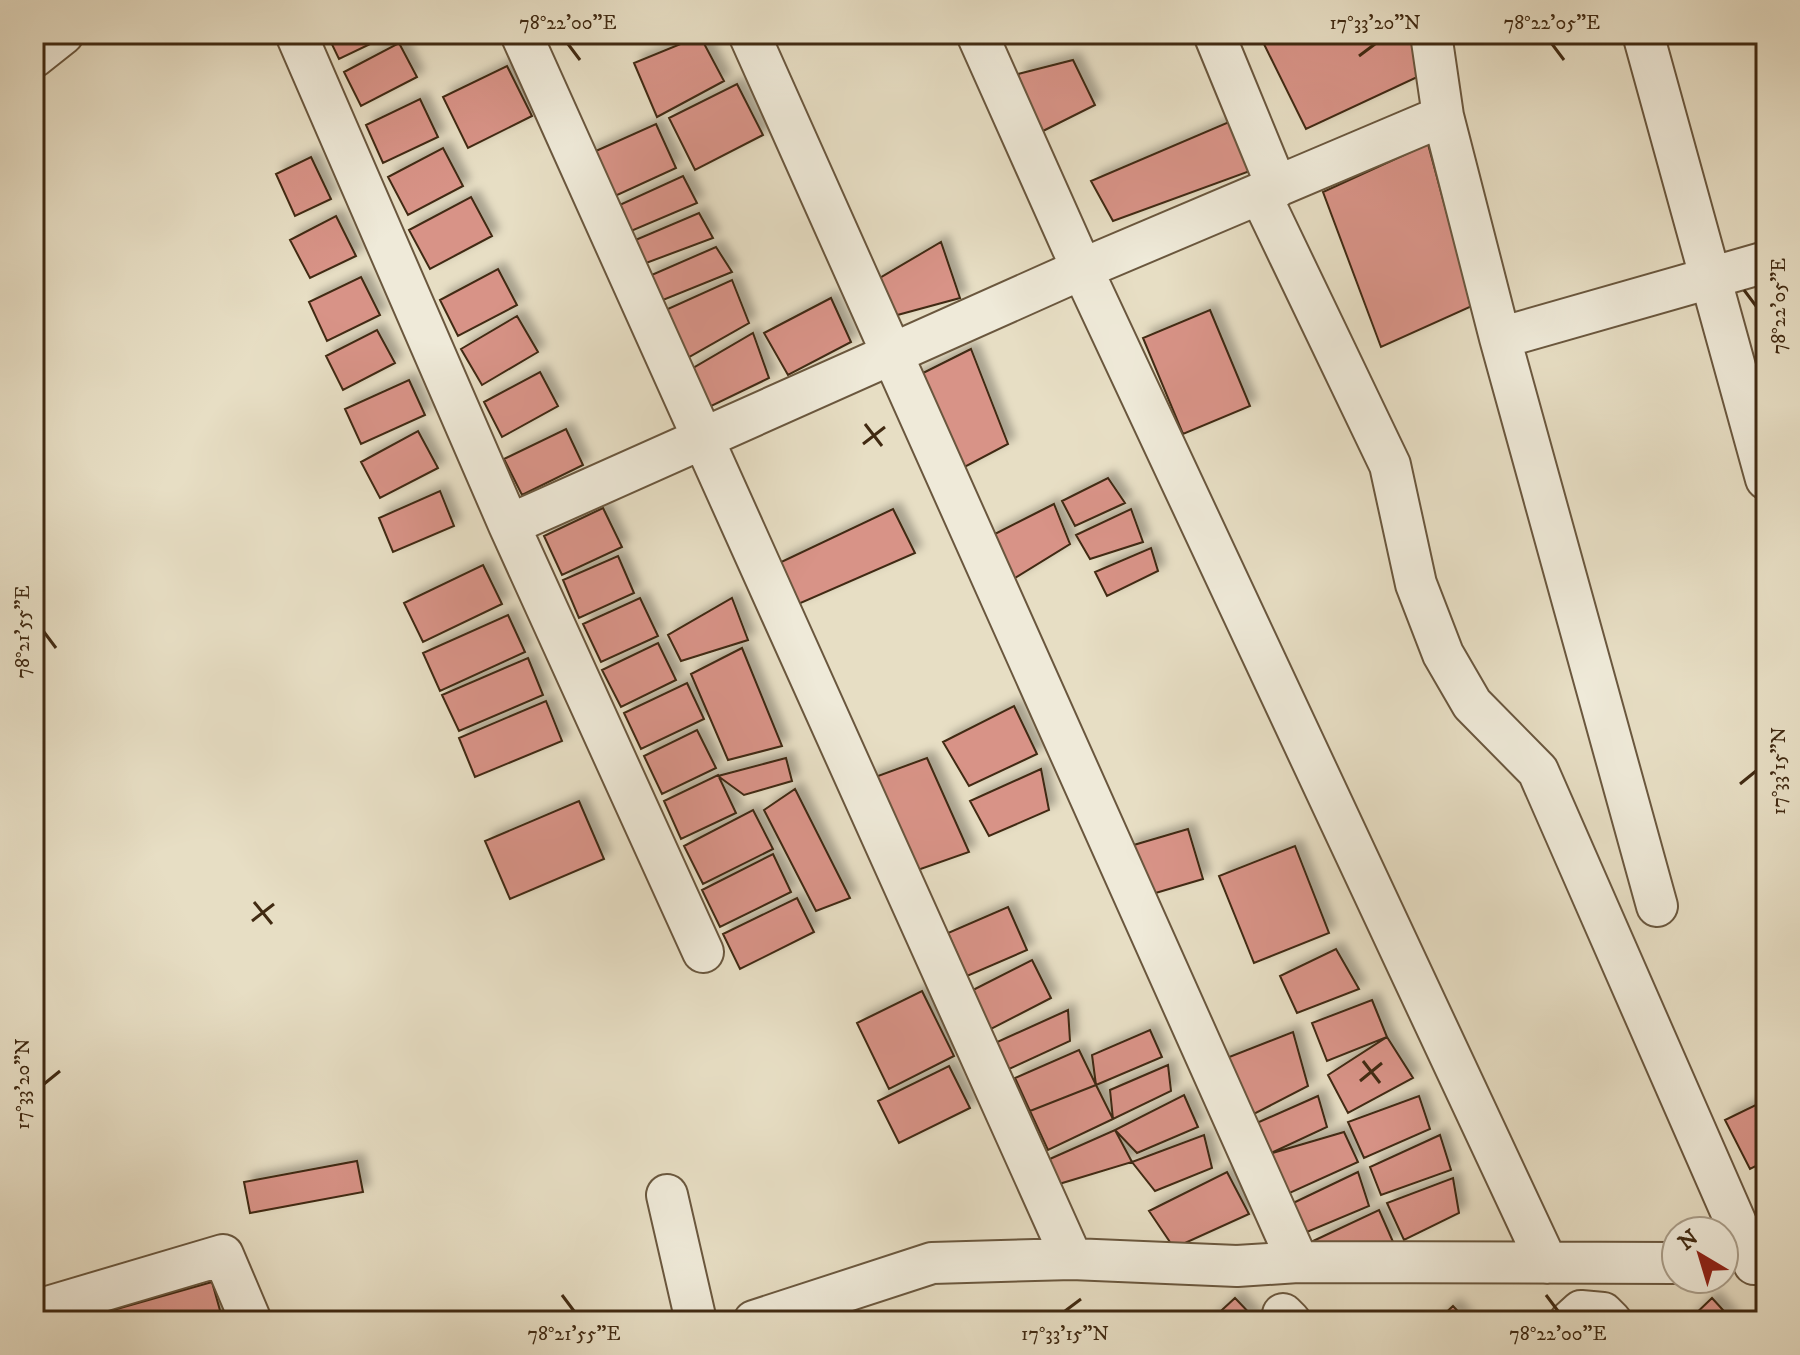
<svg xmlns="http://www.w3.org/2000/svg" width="1800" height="1355" viewBox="0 0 1800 1355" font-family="'IM FELL DW Pica',serif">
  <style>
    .building { fill: #d89387; stroke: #412a12; stroke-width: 2; filter: url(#shadow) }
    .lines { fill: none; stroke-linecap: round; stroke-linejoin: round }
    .street-casing { stroke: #6a573e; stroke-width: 44 }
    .street { stroke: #efead9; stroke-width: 40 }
    .ticks { fill: none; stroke: #412a12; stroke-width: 3 }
    .neatline { fill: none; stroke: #412a12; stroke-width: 3 }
    .ticks-label { font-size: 20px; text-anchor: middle; fill: #412a12 }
  </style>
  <defs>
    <filter id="shadow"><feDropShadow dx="7" dy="-7" stdDeviation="4" flood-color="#0004"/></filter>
  </defs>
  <rect width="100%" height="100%" fill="#e7dec4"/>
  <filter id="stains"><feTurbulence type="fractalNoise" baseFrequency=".0025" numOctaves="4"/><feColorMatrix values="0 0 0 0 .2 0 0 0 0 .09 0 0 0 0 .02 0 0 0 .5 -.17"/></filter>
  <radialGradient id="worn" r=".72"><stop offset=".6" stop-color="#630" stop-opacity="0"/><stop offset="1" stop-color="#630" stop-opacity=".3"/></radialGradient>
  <!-- building -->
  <path class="building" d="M327 34H391L339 59Z
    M1259 34H1410L1428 72 1306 129Z
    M700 36 724 81 657 117 634 63Z
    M399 43 417 77 361 106 344 72Z
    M1073 60 1095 105 1037 134 1018 74Z
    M507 66 532 116 468 148 443 97Z
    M737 84 763 135 695 170 669 118Z
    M420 99 438 137 383 163 366 125Z
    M1229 122 1250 171 1113 221 1091 181Z
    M656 124 676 168 615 196 587 155Z
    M1428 144 1472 306 1381 347 1323 192Z
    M443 148 463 186 408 215 388 177Z
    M311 157 331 199 295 216 276 174Z
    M683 176 697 203 624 234 613 208Z
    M471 197 492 236 430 269 409 230Z
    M699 213 713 238 638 266 626 244Z
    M336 216 356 256 310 278 290 240Z
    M941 242 960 298 890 317 873 282Z
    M716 247 732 272 658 302 647 277Z
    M498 269 517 305 458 336 440 300Z
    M361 277 380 315 327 341 309 302Z
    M732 280 749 323 682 361 659 313Z
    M831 298 851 342 788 375 764 333Z
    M1210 310 1250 406 1183 434 1143 338Z
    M517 316 538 352 482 385 461 349Z
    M377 330 395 363 343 390 326 356Z
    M753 333 769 378 703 410 688 371Z
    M971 349 1008 444 957 471 913 378Z
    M540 372 558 406 502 437 484 402Z
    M409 380 425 415 361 444 345 409Z
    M566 429 583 465 522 495 504 459Z
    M418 431 438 468 380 498 361 462Z
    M1108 478 1125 503 1075 526 1062 501Z
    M440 491 454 526 393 552 379 518Z
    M1054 504 1070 544 1010 581 989 537Z
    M603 508 622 547 562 575 544 536Z
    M893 509 915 553 796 605 777 564Z
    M1131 509 1143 542 1090 559 1076 535Z
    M1151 548 1158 571 1107 596 1095 572Z
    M618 556 634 593 579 618 563 580Z
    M483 565 502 604 423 642 404 603Z
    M640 598 658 636 601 662 583 624Z
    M732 598 748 640 681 661 668 635Z
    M508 615 525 652 440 691 423 653Z
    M658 643 676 680 621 707 602 670Z
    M742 648 782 746 728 760 691 674Z
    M528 658 543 695 459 731 442 695Z
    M687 683 704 719 641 749 624 713Z
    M546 701 562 741 475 777 459 738Z
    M1014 706 1037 754 969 786 943 742Z
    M697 730 716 768 662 794 644 756Z
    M786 758 792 781 744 795 718 776Z
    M927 758 969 852 912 872 867 780Z
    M1041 769 1049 810 989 836 970 801Z
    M718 775 736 813 681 839 664 801Z
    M795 789 850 898 816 911 764 810Z
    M579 801 604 859 510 899 485 841Z
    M753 810 773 849 703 884 684 846Z
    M1188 829 1203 879 1142 897 1127 847Z
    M1295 846 1329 933 1254 963 1219 876Z
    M773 854 791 892 720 927 702 890Z
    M797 898 814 932 740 969 723 934Z
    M1008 907 1027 950 967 976 948 933Z
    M1336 949 1359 989 1297 1013 1280 976Z
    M1032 960 1051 998 991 1029 971 991Z
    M922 991 954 1056 889 1089 857 1023Z
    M1372 1000 1387 1037 1327 1061 1312 1023Z
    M1068 1010 1070 1041 1007 1070 995 1043Z
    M1150 1030 1162 1057 1096 1085 1092 1055Z
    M1293 1032 1308 1086 1248 1117 1219 1061Z
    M1387 1037 1413 1078 1348 1113 1328 1075Z
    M1079 1050 1096 1085 1030 1111 1015 1078Z
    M1168 1065 1171 1091 1113 1119 1110 1090Z
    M949 1066 970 1108 899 1143 878 1101Z
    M1096 1085 1113 1119 1048 1150 1030 1111Z
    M1184 1095 1198 1127 1137 1153 1115 1130Z
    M1318 1096 1327 1127 1269 1154 1250 1126Z
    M1419 1096 1430 1129 1364 1158 1348 1122Z
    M1766 1100V1161L1750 1169 1725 1120Z
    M1115 1130 1132 1162 1059 1184 1043 1162Z
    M1344 1132 1358 1162 1283 1196 1269 1154Z
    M1204 1135 1212 1168 1155 1191 1132 1162Z
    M1440 1135 1451 1170 1381 1195 1370 1167Z
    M357 1161 363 1192 250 1213 244 1182Z
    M1227 1172 1249 1214 1174 1248 1149 1211Z
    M1358 1172 1369 1206 1307 1232 1291 1204Z
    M1453 1178 1459 1213 1404 1240 1387 1203Z
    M1379 1210 1394 1244 1311 1242Z
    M212 1282 223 1321H78V1320Z
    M1235 1298 1257 1321H1210Z
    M1712 1298 1733 1321H1688Z
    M1453 1306 1467 1321H1437Z"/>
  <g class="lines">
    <!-- street casing -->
    <g class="street-casing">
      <path id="street" d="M296 34 509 525 703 952
        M521 34 1072 1259
        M749 34 1298 1262
        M977 34 1082 269 1547 1263
        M1214 34 1277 187
        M1431 34 1443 116 1500 338 1657 906
        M1643 34 1766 479
        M34 57 63 34
        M1260 194 1390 465 1416 584 1443 654 1472 704 1538 771 1754 1264
        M1500 338 1766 262
        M509 525 1082 269 1443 116
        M667 1195 696 1321
        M34 1311 223 1255 251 1321
        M1283 1314 1290 1321
        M754 1321 932 1263 1072 1259 1237 1266 1298 1262 1676 1263
        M1570 1321 1581 1311 1603 1313 1611 1321"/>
    </g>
    <!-- street -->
    <use href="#street" class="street"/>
  </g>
  <!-- ticks -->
  <path class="ticks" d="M568 44 580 60M1552 44 1564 60M1359 56 1375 44M1744 290 1756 306M865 424 882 446M863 444 885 427M44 632 56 648M1740 784 1756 771M254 902 272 924M252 921 274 904M1363 1061 1380 1083M1360 1081 1382 1063M44 1084 60 1071M562 1295 574 1311M1546 1295 1558 1311M1065 1311 1081 1299"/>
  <!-- margin -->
  <rect width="1800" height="1355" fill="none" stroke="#e7dec4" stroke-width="88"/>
  <!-- north arrow -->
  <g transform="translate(1700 1255) rotate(322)"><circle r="38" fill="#efead9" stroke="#a99d89" stroke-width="2"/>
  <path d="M0-6L14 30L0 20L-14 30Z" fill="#8f2418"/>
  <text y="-12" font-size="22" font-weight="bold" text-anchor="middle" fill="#412a12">N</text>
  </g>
  <rect x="44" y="44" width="1712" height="1267" class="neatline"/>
  <g class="ticks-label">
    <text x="568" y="29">78°22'00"E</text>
    <text x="1375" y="29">17°33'20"N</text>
    <text x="1552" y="29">78°22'05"E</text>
    <text transform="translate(1778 306) rotate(-90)" y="7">78°22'05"E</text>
    <text transform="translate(22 632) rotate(-90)" y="7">78°21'55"E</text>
    <text transform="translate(1778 771) rotate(-90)" y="7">17°33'15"N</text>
    <text transform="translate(22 1084) rotate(-90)" y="7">17°33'20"N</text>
    <text x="574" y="1340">78°21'55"E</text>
    <text x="1065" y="1340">17°33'15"N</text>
    <text x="1558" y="1340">78°22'00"E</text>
  </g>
  <rect width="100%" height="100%" filter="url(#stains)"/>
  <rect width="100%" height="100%" fill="url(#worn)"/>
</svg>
